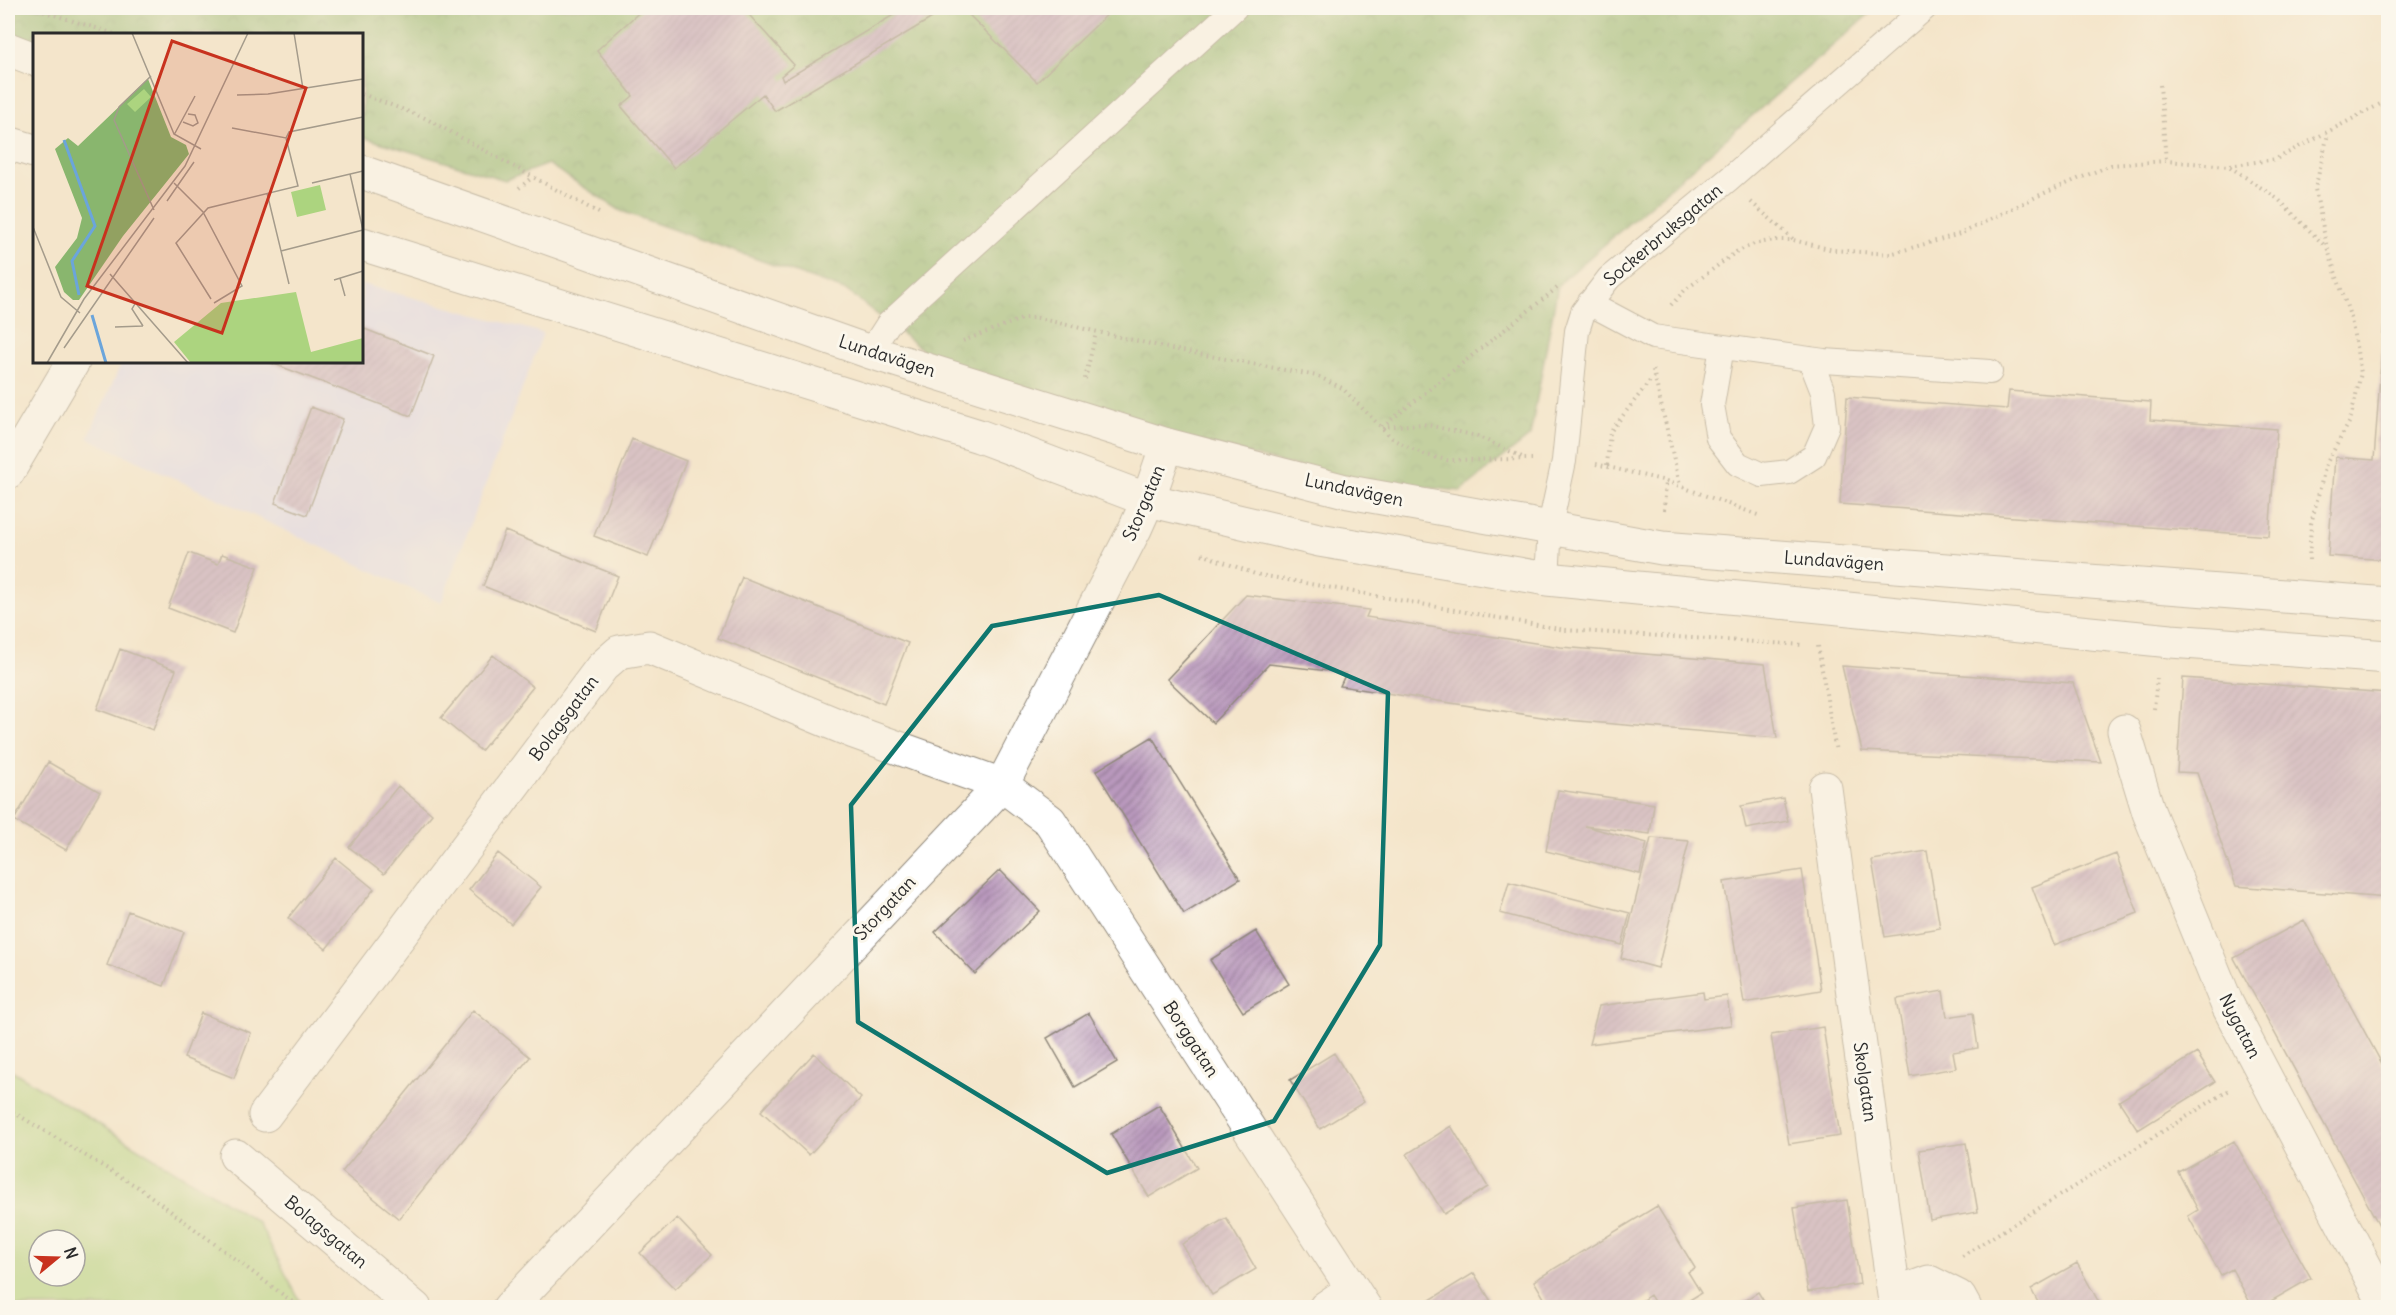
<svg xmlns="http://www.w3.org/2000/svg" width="2396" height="1315" viewBox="0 0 2396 1315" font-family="Delius,sans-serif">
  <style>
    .built { fill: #d9d7f8 }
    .forest { fill: url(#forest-crowns); stroke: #5a704c; stroke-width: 1.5 }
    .green { fill: #acd47f; stroke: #6c8055; stroke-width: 1.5; fill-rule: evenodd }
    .building { fill: url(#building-hatch) }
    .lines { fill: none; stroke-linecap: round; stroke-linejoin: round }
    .service-casing { stroke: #90887b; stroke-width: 26 }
    .minor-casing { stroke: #90887b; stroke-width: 35 }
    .secondary-casing { stroke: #90887b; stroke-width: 35 }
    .path { stroke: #90887b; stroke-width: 4; stroke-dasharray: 1.5 4.5; stroke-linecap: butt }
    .service { stroke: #fff; stroke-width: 24 }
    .minor { stroke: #fff; stroke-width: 33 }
    .secondary { stroke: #fff; stroke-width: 33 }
    .marked { fill: none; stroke: #0f766e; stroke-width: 4.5; stroke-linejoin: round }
    .labels { text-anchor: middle; stroke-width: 6; stroke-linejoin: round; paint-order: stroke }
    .street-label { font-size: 18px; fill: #2b2b2b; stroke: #fbf7ec }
    .inset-river { fill: none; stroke: #6ba5db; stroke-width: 3 }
    .inset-road { fill: none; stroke: #a49b8b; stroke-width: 1.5 }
    .view { fill: #c8321e; fill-opacity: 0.15; stroke: #c8321e; stroke-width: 3 }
    .inset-edge { fill: none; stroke: #2b2b2b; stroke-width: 3 }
  </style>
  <defs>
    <pattern id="forest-crowns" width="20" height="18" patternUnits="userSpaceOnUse" patternTransform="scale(1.5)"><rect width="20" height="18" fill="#89b66e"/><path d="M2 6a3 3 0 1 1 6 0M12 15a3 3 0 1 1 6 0" fill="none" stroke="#70945b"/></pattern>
    <pattern id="building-hatch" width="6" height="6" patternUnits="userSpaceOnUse" patternTransform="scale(1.5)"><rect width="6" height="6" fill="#b999bd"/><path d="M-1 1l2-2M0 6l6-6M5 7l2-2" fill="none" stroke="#977d9a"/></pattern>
  </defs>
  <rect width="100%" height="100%" fill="#fbf7ec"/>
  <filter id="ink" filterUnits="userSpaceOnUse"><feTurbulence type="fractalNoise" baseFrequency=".0167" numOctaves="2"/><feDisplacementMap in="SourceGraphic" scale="12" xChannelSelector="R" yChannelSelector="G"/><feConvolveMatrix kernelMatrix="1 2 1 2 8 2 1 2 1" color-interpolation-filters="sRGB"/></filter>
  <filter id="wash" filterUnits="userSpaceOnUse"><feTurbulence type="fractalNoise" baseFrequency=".008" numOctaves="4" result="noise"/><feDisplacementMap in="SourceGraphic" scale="24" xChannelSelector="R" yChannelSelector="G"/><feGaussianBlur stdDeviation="1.35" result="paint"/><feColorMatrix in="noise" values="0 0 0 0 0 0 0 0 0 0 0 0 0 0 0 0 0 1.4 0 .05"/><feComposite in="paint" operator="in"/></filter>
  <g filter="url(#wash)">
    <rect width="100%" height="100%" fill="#f4e5cb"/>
    <!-- built -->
    <path class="built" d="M362 284 543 333 441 603 88 438 122 362H362Z"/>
    <!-- forest -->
    <path class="forest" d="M8 8H1876L1558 285 1530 436 1461 491 1345 479 1176 436 932 357 847 291 621 211 548 164 505 180 362 137V34H34V42L8 33Z"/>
    <!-- green -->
    <path class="green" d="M8 1068 258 1222 303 1307H8ZM39 1240H75V1276H39Z"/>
    <g id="blocks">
      <!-- building -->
      <path class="building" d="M644 8H743L794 65 781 76 783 81 905 8H949L775 111 763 94 674 168 621 106 633 96 597 50Z
        M962 8H1114L1037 82Z
        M2385 307 2388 308V560L2328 556 2335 457 2374 460Z
        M362 328 434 356 411 416 269 362H362Z
        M2009 391 2151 402 2150 420 2277 429 2269 536 1840 504 1847 397 2007 409Z
        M311 407 343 419 307 515 275 503Z
        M632 439 686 461 648 557 594 536Z
        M505 531 618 576 596 631 483 586Z
        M189 553 218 564 222 554 258 567 233 633 168 608Z
        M742 577 908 643 884 704 718 638Z
        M1246 595 1369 610 1366 617 1561 647 1765 664 1777 738 1555 719 1340 686 1346 673 1269 664 1213 723 1167 679Z
        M120 649 176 670 153 730 97 709Z
        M493 655 533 687 481 751 441 718Z
        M1842 666 2073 683 2101 762 1862 751Z
        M2183 678 2388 693V898L2236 886 2197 773 2177 772Z
        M1152 737 1240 879 1184 914 1096 771Z
        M48 762 100 792 66 850 14 820Z
        M398 786 432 814 384 874 349 847Z
        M1558 790 1654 804 1650 834 1585 826 1647 843 1640 874 1546 851Z
        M1783 798 1788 821 1746 829 1741 806Z
        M1651 838 1689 841 1658 968 1621 958Z
        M1927 851 1940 928 1885 937 1872 860Z
        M498 853 541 887 511 924 469 890Z
        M2116 854 2138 913 2054 945 2032 887Z
        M336 858 374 889 326 949 288 918Z
        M1000 870 1040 911 975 974 935 932Z
        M1802 870 1821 990 1744 1003 1724 882Z
        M1509 882 1630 913 1622 945 1500 913Z
        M128 911 184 932 164 986 107 965Z
        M2304 920 2388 1075V1220L2379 1225 2234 958Z
        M1256 931 1289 984 1243 1012 1210 960Z
        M1943 991 1947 1017 1973 1013 1978 1048 1953 1052 1956 1068 1910 1076 1897 999Z
        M1703 992 1704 999 1727 996 1731 1025 1589 1044 1599 1006Z
        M473 1010 530 1057 399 1219 342 1172Z
        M201 1013 251 1033 234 1078 184 1058Z
        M1089 1013 1117 1062 1075 1087 1047 1038Z
        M1823 1027 1840 1136 1789 1144 1771 1035Z
        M814 1053 861 1098 809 1155 761 1111Z
        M1334 1053 1364 1102 1320 1129 1290 1080Z
        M2197 1053 2215 1082 2138 1130 2119 1101Z
        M1159 1105 1197 1168 1149 1197 1111 1134Z
        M1451 1126 1488 1187 1444 1214 1407 1154Z
        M2234 1141 2311 1278 2259 1308H2253L2232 1269 2221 1275 2188 1216 2198 1210 2178 1172Z
        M1966 1143 1978 1212 1930 1220 1919 1150Z
        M1847 1200 1860 1284 1808 1292 1794 1208Z
        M1657 1206 1695 1268 1688 1272 1701 1293 1677 1308H1658L1650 1295 1631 1308H1540L1547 1303 1534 1281Z
        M677 1218 712 1255 675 1289 640 1253Z
        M1226 1218 1256 1269 1212 1295 1182 1244Z
        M2077 1263 2102 1308H2041L2031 1289Z
        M1474 1273 1495 1308H1427L1425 1303Z
        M1758 1292 1768 1308H1733Z"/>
    </g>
  </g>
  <g filter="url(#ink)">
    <use href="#blocks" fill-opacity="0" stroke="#90887b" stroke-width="1.5"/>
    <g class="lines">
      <!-- service casing -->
      <g class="service-casing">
        <path id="service" d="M1589 303 1653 337 1824 361 1990 372
          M1722 347 1712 405 1718 438 1738 464 1762 475 1789 472 1814 456 1827 426 1823 392 1810 359
          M870 352 888 324 1235 8
          M1547 579 1550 526 1564 461 1577 331 1583 312 1609 278 1729 179 1925 8"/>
      </g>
      <!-- minor casing -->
      <g class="minor-casing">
        <path id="minor" d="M8 472 73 362
          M2124 731 2149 813 2227 1004 2387 1308
          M1825 788 1894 1295 1929 1282 1959 1297 1965 1308
          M265 1115 602 667 619 652 649 647 854 732 1002 785 1050 821 1365 1308
          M236 1156 415 1308
          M509 1308 1002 785 1135 529 1148 500 1167 445
          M1325 1308 1353 1289"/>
      </g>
      <!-- secondary casing -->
      <g class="secondary-casing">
        <path id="secondary" d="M8 49 34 59
          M8 143 34 151
          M362 172 870 352 1167 445 1349 492 1662 548 2388 604
          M362 244 979 436 1148 500 1319 540 1547 579 2171 641 2388 657"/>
      </g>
      <!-- path -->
      <path class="path" d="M32 8 115 34
        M2160 85 2166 161
        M362 94 425 118 599 213
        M2230 167 2278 199 2325 246
        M519 188 533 177
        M1751 202 1793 239
        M1671 305 1685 290 1736 252 1754 244 1774 240H1793L1833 250 1890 254 1960 234 2040 195 2111 165 2166 161 2229 166 2276 159 2388 100
        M963 341 1024 318H1037L1172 349 1317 376 1342 388 1394 440 1426 455 1447 460 1532 459
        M1653 370 1680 485
        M1085 379 1096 333
        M1382 427 1557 288
        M1382 427 1423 424 1477 436 1522 457
        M1596 464 1666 481 1758 515
        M1607 465 1610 432 1653 377
        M1664 510 1666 481
        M1202 554 1255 574 1565 630 1803 645
        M2309 560 2311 524 2326 464 2350 421 2361 373 2351 319 2327 247 2315 189 2328 134
        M1818 646 1836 752
        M2154 709 2157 678
        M8 1109 141 1189 294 1303
        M1962 1256 2231 1089
        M198 1308 294 1303 302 1308"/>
      <!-- service -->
      <use href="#service" class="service"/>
      <!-- minor -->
      <use href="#minor" class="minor"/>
      <!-- secondary -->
      <use href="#secondary" class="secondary"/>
    </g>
  </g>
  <!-- marked area -->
  <path d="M0 0H2396V1315H0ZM1159 595 1388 693 1380 945 1274 1121 1107 1173 858 1022 851 805 992 626Z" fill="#f4e5cb" fill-opacity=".55" fill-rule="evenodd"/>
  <path class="marked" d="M1159 595 1388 693 1380 945 1274 1121 1107 1173 858 1022 851 805 992 626Z"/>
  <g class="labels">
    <!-- street labels -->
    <g class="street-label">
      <text transform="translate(1663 235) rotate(-40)" y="6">Sockerbruksgatan</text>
      <text transform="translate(887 356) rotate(18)" y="6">Lundavägen</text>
      <text transform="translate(1354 490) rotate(12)" y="6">Lundavägen</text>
      <text transform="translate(1144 503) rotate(-67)" y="6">Storgatan</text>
      <text transform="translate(1834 561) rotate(4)" y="6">Lundavägen</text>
      <text transform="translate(564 718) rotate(-53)" y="6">Bolagsgatan</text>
      <text transform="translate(885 908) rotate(-47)" y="6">Storgatan</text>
      <text transform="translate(2240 1026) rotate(63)" y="6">Nygatan</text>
      <text transform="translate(1191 1039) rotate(57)" y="6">Borggatan</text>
      <text transform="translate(1865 1082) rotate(82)" y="6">Skolgatan</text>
      <text transform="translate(326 1232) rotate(40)" y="6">Bolagsgatan</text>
    </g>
  </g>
  <!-- overview -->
  <g transform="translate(33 33)">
    <rect width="330" height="330" fill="#f4e5cb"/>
    <path d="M115 46 138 104 153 112 156 121 90 203 46 267H40L31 259 22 234 44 205 49 185 22 116 35 105 45 113Z" fill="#89b66e"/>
    <path d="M111 56 118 64 102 79 94 71ZM287 152 293 177 264 184 258 159ZM263 259 278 319 330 305V330H158L141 309 188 270Z" fill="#acd47f"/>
    <path class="inset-river" d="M31 107 62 193 39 228 46 262M59 282 73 330"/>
    <path class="inset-road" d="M99 0 141 101 168 116M261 0 270 56M118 43 86 74 81 87 121 177M204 62 235 61 330 46M150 89 160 93 165 90 162 82 155 81M199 95 253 105 256 99 330 84M141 102 162 63M317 141 330 197M141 150 170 179 209 253 181 270M279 150 330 138M234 160 256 251M134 168 161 129M0 194 28 264 47 280M248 218 330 197M77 241 155 330M307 245 312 263M301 247 330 238M178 266 143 210 175 175 265 153 253 105M103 269 99 276 110 293M82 294 110 293M31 315 121 185M14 330 51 266 152 133 215 0"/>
    <path class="view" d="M139 8 273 55 189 300 54 253Z"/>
    <rect width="330" height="330" class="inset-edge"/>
  </g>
  <!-- margin -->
  <rect width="2396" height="1315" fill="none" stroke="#fbf7ec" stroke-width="30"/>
  <!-- north arrow -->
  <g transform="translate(57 1258) rotate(71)"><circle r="28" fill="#fbf7ec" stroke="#a8a59f" stroke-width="1.5"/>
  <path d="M0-4.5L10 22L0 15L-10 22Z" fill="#c8321e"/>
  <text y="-9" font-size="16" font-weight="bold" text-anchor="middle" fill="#2b2b2b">N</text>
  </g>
</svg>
